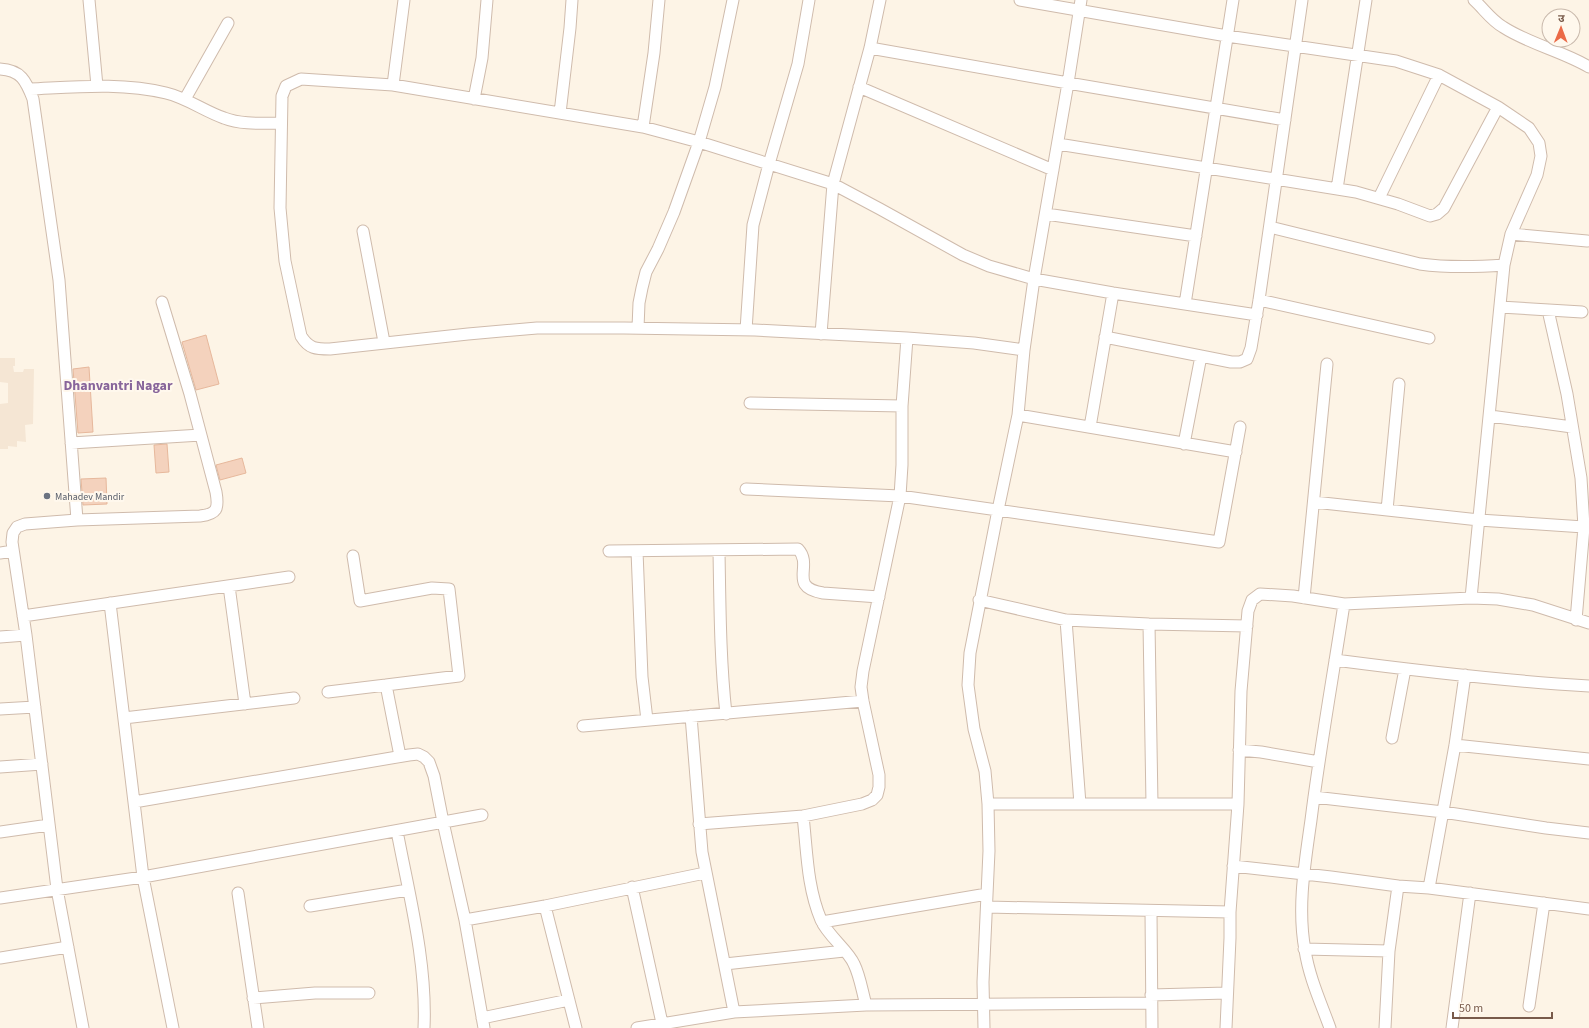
<svg xmlns="http://www.w3.org/2000/svg" width="1589" height="1028" viewBox="0 0 1589 1028" font-family="'Source Sans 3','Noto Sans Devanagari',sans-serif">
  <style>
    .residential { fill: #f5e6d4 }
    .building { fill: #f4d2bd; stroke: #e7b89c }
    .lines { fill: none; stroke-linecap: round; stroke-linejoin: round }
    .street-casing { stroke: #cfbbac; stroke-width: 13 }
    .street { stroke: #fff; stroke-width: 11 }
    .worship-dot { fill: #6b7280; stroke: #fff8ed; stroke-width: 1.5 }
    .labels { text-anchor: middle; stroke-width: 4; stroke-linejoin: round; paint-order: stroke }
    .worship-label { font-size: 10px; fill: #5b616d; stroke: #fff8ed; text-anchor: start }
    .district-label { font-size: 14px; font-weight: bold; fill: #88659b; stroke: #fff8ed }
  </style>
  <rect width="100%" height="100%" fill="#fdf4e6"/>
  <!-- residential -->
  <path class="residential" d="M0 358H15V366H13L14 372H23L24 369H34L33 424 25 425 26 442 17 441V447L8 446V449H0V404L8 403V383L0 382Z"/>
  <!-- building -->
  <path class="building" d="M206 335 219 384 196 390 182 342Z
    M89 367 93 432 78 433 73 369Z
    M167 444 169 472 156 473 154 445Z
    M242 458 246 473 220 480 216 465Z
    M106 478 107 504 83 505 81 479Z"/>
  <g class="lines">
    <!-- street casing -->
    <g class="street-casing">
      <path id="street" d="M89 0 97 86
        M1020 0 1227 36 1396 61 1439 75 1498 107 1529 128 1539 143 1541 156 1537 175 1511 234 1504 265 1471 598
        M1474 0C1484 9 1491 20 1503 27 1529 44 1562 51 1589 67
        M870 48 1068 83 1285 120
        M0 69C21 70 26 81 33 99L59 280 77 520
        M393 85 404 0
        M859 87 1053 170
        M30 89C74 87 122 82 166 93 187 98 204 111 224 118 242 125 263 123 281 123
        M185 99 228 23
        M474 99 482 58 487 0
        M560 113 570 28 572 0
        M643 127 654 53 659 0
        M1058 144 1356 192 1398 204 1430 216 1437 214 1444 208 1498 107
        M1337 189 1366 0
        M1379 198 1439 75
        M1046 214 1196 236
        M1270 227 1420 264C1449 268 1476 267 1504 265
        M363 231 384 342
        M1511 234 1587 241
        M1259 300 1429 338
        M1185 304 1233 0
        M1500 307 1582 312
        M1548 310 1567 394 1581 478 1584 527 1576 620
        M638 328 639 303 642 288 646 272 658 249 674 212 699 142 715 87 733 0
        M746 330 753 225 769 164 798 64 809 0
        M821 334 833 184 870 48 880 0
        M1105 337 1231 362H1240L1247 359 1251 348 1259 300 1302 0
        M1024 350 974 343 907 338 755 330 624 328H537L468 334 330 349C316 349 309 349 301 336L285 261 280 208 282 96 286 86 301 79 393 85 643 127 699 142 833 184 880 209 963 255 989 266 1034 279 1113 293 1257 315
        M750 403 902 406
        M1018 415 1236 452
        M1490 416 1572 427
        M1090 427 1113 293
        M71 443 201 435
        M1184 444 1201 356
        M746 489 900 496 1219 542 1240 427
        M1314 502 1479 520 1584 527
        M1387 510 1399 384
        M609 551 798 549C814 566 787 587 823 593L879 597
        M637 551 642 677 647 720
        M719 551C720 606 720 659 726 714
        M0 553 13 551
        M353 556 360 601 432 588 449 589 459 676 386 685 400 756
        M229 586 245 704
        M1304 598 1327 364
        M979 600 1066 620 1149 624 1247 626
        M110 603 143 877 173 1028
        M23 616 289 577
        M1066 620 1080 804
        M1149 624 1152 804
        M0 637 26 635
        M1335 660C1419 671 1504 681 1589 686
        M328 692 386 685
        M0 709 35 707
        M691 716 702 852 734 1012
        M124 718 294 698
        M583 726 863 701
        M1392 738 1405 669
        M1455 745 1589 759
        M1239 750 1261 752 1319 762
        M0 767 42 764
        M1314 797 1443 812 1546 828 1589 833
        M134 802 409 755 418 754 424 757 429 762 434 776 443 822 465 920 484 1028
        M988 804H1238
        M803 816C807 851 807 887 821 920 828 936 848 950 854 964 860 976 862 991 866 1005
        M699 824 803 816 862 804 872 800 877 795 879 787V775L863 701 861 687 863 671 900 496 902 465V406L907 338
        M397 831C409 895 427 962 424 1028
        M0 832 49 825
        M1233 866 1331 877 1398 886 1429 888 1589 909
        M632 887 662 1023
        M1429 888 1455 745 1465 675
        M238 893 258 1028
        M0 898 143 877 482 815
        M310 906 408 890
        M545 906 576 1028
        M987 907 1230 912
        M1151 911 1152 1028
        M465 920 545 906 705 873
        M822 922 987 894
        M1304 949 1389 951
        M0 958 68 947
        M725 964 844 951
        M1151 995 1227 993
        M253 998 315 993H369
        M1529 1006 1544 903
        M482 1018 569 1000
        M83 1028 57 889 26 635 12 542 13 533 17 527 25 524 77 520 200 516C217 514 219 509 216 492L190 394 162 302
        M637 1028 734 1012 866 1005 1151 1003
        M984 1028 983 982 989 851 988 804 985 771 974 729 968 685 970 653 998 510 1018 415 1024 350 1034 279 1068 83 1081 0
        M1226 1028 1230 938V912L1238 804 1241 691 1248 611 1252 600 1260 594 1293 596 1344 604 1471 598 1498 599 1533 605 1589 623
        M1330 1028C1321 1003 1309 977 1305 950 1297 907 1305 863 1311 820 1320 748 1333 676 1344 604
        M1385 1028 1389 951 1398 886
        M1452 1028 1470 893"/>
    </g>
    <!-- street -->
    <use href="#street" class="street"/>
  </g>
  <!-- markers -->
  <circle class="worship-dot" cx="47" cy="496" r="4"/>
  <g class="labels">
    <!-- worship labels -->
    <g class="worship-label">
      <text x="55" y="500">Mahadev Mandir</text>
    </g>
    <!-- district labels -->
    <g class="district-label">
      <text x="118" y="390">Dhanvantri Nagar</text>
    </g>
  </g>
  <!-- north arrow -->
  <g transform="translate(1561 28) rotate(1)"><circle r="19" fill="#fff8ed" stroke="#c9b9ac"/>
  <path d="M0-3L7 15L0 10L-7 15Z" fill="#eb6a47"/>
  <text y="-6" font-size="11" font-weight="bold" text-anchor="middle" fill="#785a4a">उ</text>
  </g>
  <!-- scale -->
  <path d="M1453 1012v6h99v-6" fill="none" stroke="#785a4a" stroke-width="2"/>
  <text x="1459" y="1012" font-size="12" fill="#785a4a" stroke="#fff8ed" stroke-width="3" paint-order="stroke">50 m</text>
</svg>
